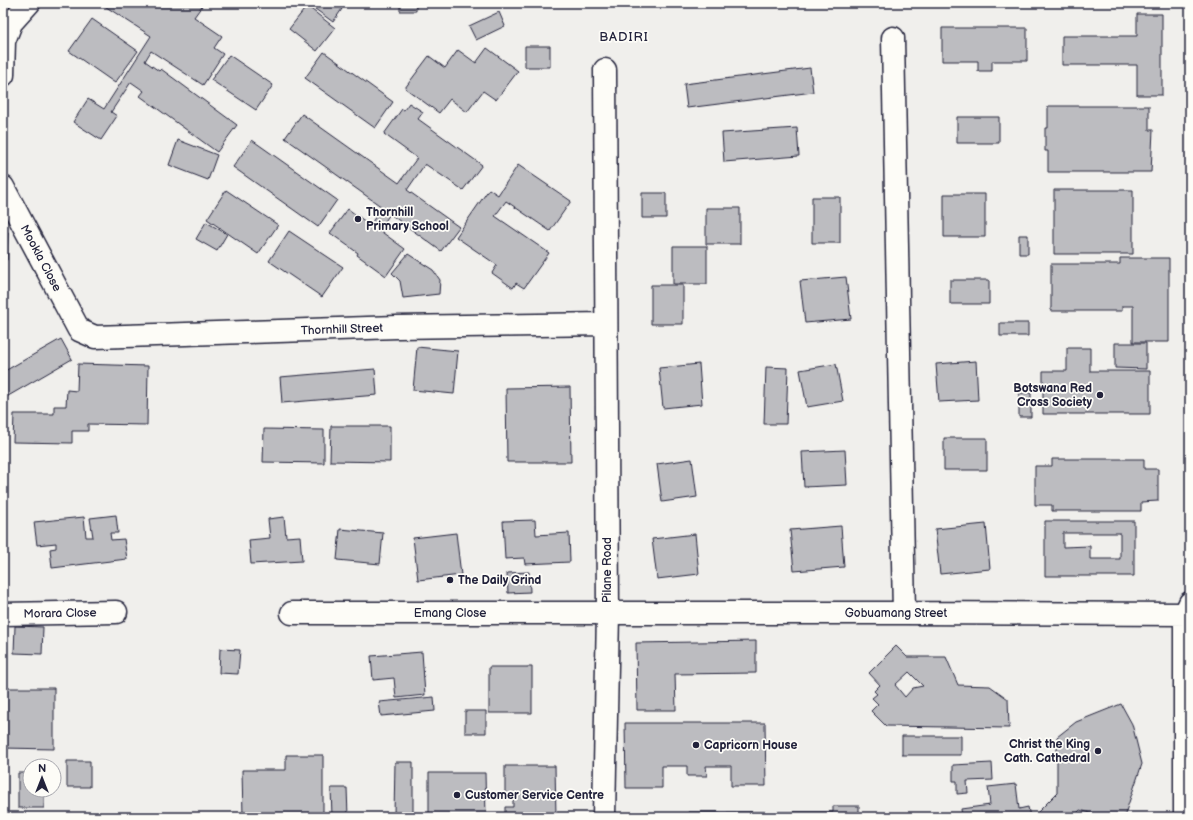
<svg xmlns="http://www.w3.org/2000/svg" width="1193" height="820" viewBox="0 0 1193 820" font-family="'Balsamiq Sans',sans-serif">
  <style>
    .building { fill: #bcbcc0; stroke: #22223b; fill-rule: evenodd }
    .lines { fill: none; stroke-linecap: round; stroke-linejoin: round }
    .minor-casing { stroke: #22223b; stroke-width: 25 }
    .minor { stroke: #fdfcf7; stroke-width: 22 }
    .poi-dot { fill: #22223b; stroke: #fdfcf7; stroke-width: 1.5 }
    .labels { text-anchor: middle; stroke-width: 3.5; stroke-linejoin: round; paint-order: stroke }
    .poi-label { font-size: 12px; font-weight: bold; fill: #22223b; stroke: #fdfcf7; text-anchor: start }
    .street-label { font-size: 12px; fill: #22223b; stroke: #fdfcf7 }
    .neighbourhood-label { font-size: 13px; letter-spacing: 1px; fill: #22223b; stroke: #fdfcf7 }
  </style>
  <rect width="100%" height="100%" fill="#f0efec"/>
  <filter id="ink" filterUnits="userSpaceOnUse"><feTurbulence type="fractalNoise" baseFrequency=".025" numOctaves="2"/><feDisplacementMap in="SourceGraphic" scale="8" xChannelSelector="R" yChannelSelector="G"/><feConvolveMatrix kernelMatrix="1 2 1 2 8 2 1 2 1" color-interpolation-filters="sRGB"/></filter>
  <g filter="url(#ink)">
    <!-- building -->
    <path class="building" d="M100 3H197L202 6 194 17 222 36 214 48 223 54 203 85 151 51 145 61 159 71 161 69 237 125 217 152 140 96 144 91 131 82 111 112 117 116 101 140 73 122 88 99 104 109 151 36Z
      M313 3H334L342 9 333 22 311 6Z
      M400 3H416V11H400Z
      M307 6 335 28 317 51 289 29Z
      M499 12 505 26 476 40 469 26Z
      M1137 14H1162V95H1137V65H1062V36H1137Z
      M92 19 138 51 115 83 69 51Z
      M942 28H1027V61H992V71H978V61H942Z
      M525 46H550V67H525Z
      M487 48 518 71 496 100 483 91 467 112 450 99 439 113 405 88 429 56 445 68 458 50 476 63Z
      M324 52 393 102 375 128 305 78Z
      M229 55 273 85 256 110 211 80Z
      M810 68 813 92 687 108 684 84Z
      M409 103 423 112 418 119 482 165 463 190 425 164 407 190 459 227 441 251 390 214 379 230 405 249 386 276 357 255 358 253 330 233 348 209 370 225 382 207 285 138 302 114 399 183 417 158 384 134 402 109 404 110Z
      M1048 106H1149V130H1153L1151 172H1048V151H1045V128H1048Z
      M957 117H999V143H957Z
      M797 128 799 156 724 162 722 133Z
      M178 140 217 155 208 180 169 165Z
      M252 140 337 200 318 227 233 167Z
      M518 165 571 201 550 231 506 201 495 216 549 253 524 288 516 283 513 288 492 273 497 265 456 237 489 189 498 195Z
      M226 190 278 225 258 254 207 219Z
      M1054 190H1133V254H1054Z
      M642 193H666V218H642Z
      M944 194H985V237H944Z
      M812 197H840V243H812Z
      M706 208H740V244H706Z
      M206 222 227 234 217 251 196 239Z
      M289 231 343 267 322 297 269 261Z
      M3 232H8L7 260H3Z
      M1019 235H1028V254H1019Z
      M673 246H707V284H673Z
      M408 254 433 270 440 280 439 294 403 298 400 281 392 273Z
      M1120 258H1169V342H1133V306H1122V311H1051V264H1120Z
      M846 277 851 319 805 323 800 281Z
      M950 280H989V304H950Z
      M651 285H683V324H651Z
      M1000 323H1028V336H1000Z
      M61 339 72 359 3 399V372Z
      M1115 343H1146V369L1115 368Z
      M417 347 458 351 454 394 413 390Z
      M1067 348H1090V371H1150V414H1043V371H1067Z
      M976 361 978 400 939 402 936 364Z
      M78 364 148 366 147 425 88 424V431H72V443L13 442 14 414H54V406H66L67 390 77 391Z
      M699 364 702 404 663 408 659 368Z
      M836 364 843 401 807 407 800 370Z
      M766 367 788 368 786 424H764Z
      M375 369 377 395 282 403 280 377Z
      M570 387 571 462H507L506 388Z
      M1019 393H1031V417H1019Z
      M331 426H390V462L330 461Z
      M264 429 324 430V463L263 462Z
      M944 438H987V470H944Z
      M845 450 847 485 804 487 802 452Z
      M692 459 697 497 662 502 657 464Z
      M1052 459H1144V469H1158V501L1141 502V511H1052V505H1035V466H1052Z
      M116 515 118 533H110L111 540 124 539 127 559 52 568 50 549 56 548V543L37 545 34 522 84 517 86 537H93L90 518Z
      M284 517 286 537 300 536 302 561 251 564 249 540 270 538 268 519Z
      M535 520 536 535 569 533 570 562 525 564 524 558 505 559 503 521Z
      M1045 521H1134V576H1045ZM1063 533H1120V559H1090V546L1063 547Z
      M986 524 990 569 940 574 935 529Z
      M841 526 844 567 794 571 790 530Z
      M340 529 383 533 380 564 337 560Z
      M456 533 461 575 418 580 413 538Z
      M695 534 699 574 657 579 652 539Z
      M529 572 530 592 508 593 507 573Z
      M15 626 43 627 42 654 14 653Z
      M756 641V673L675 674 676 710H637L636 643Z
      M896 646 907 657H946L958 685 990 686 1008 699 1009 728 886 726 871 711 878 704 872 698 877 694 874 691 880 685 869 673ZM909 672 923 686 913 688 905 697 895 685Z
      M220 649 240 650 238 674 219 673Z
      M422 652 425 695 396 698 394 678 373 680 371 656Z
      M489 667H532V713H489Z
      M3 688H54V749L3 748Z
      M434 697 435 711 381 716 379 702Z
      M1121 704 1132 724 1142 764 1124 817H1104L1080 810 1073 817H1037L1035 815 1057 793V737L1076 722Z
      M465 711H486V733H465Z
      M625 723H765L766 786H731V766H706L707 776H687V766H662V788H626Z
      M902 736H961V755H902Z
      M286 755H323V817H243L242 770H286Z
      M67 761H90V787H67Z
      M395 762H413V815H394Z
      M992 763 993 780 967 781 968 793 957 794V781H953V765Z
      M505 766H555L556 817H505V807H513V797H505Z
      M18 773H30V790H44V808H18Z
      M429 773H485L486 817H429Z
      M1016 784 1019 809 1028 807 1030 817H962L961 809 990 805 988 787Z
      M331 788H347L348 816H332Z
      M833 806H859V817H689V812H833Z"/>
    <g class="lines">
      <!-- minor casing -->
      <g class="minor-casing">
        <path id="minor" d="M893 38 904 613
          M3 75 4 41 11 23 29 3
          M3 187 79 330 95 337 397 327 606 324
          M292 613H904L1190 614
          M3 614 116 612
          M604 817 608 613 605 70
          M1185 817V614L1190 603"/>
      </g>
      <!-- minor -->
      <use href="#minor" class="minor"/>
    </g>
  </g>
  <!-- markers -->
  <g class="poi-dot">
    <circle cx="358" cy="219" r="4"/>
    <circle cx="1100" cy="395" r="4"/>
    <circle cx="450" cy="580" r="4"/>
    <circle cx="696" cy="745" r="4"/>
    <circle cx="1098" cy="751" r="4"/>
    <circle cx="457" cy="795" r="4"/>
  </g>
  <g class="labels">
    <!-- poi labels -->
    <g class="poi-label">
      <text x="366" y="216">Thornhill<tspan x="366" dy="14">Primary School</tspan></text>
      <text x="1092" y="392" text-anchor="end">Botswana Red<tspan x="1092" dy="14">Cross Society</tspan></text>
      <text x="458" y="584">The Daily Grind</text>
      <text x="1090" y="748" text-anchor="end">Christ the King<tspan x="1090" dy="14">Cath. Cathedral</tspan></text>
      <text x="704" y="749">Capricorn House</text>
      <text x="465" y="799">Customer Service Centre</text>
    </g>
    <!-- street labels -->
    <g class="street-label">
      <text transform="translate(41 258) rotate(62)" y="4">Mookla Close</text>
      <text transform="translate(342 329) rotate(-2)" y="4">Thornhill Street</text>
      <text transform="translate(607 570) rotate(-90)" y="4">Pilane Road</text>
      <text transform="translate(60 613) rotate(-1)" y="4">Morara Close</text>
      <text x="450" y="617">Emang Close</text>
      <text x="896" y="617">Gobuamang Street</text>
    </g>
    <!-- neighbourhood labels -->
    <g class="neighbourhood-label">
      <text x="624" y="41">BADIRI</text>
    </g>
  </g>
  <!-- margin -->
  <rect width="1193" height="820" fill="none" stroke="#fdfcf7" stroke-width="16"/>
  <rect x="8" y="8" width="1177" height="804" fill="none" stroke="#22223b" stroke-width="1.5" filter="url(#ink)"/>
  <!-- north arrow -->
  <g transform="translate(42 778)"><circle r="19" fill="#fdfcf7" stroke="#a5a5ac"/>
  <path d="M0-3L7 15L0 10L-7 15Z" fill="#22223b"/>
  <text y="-6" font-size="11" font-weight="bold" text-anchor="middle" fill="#22223b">N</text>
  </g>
</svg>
